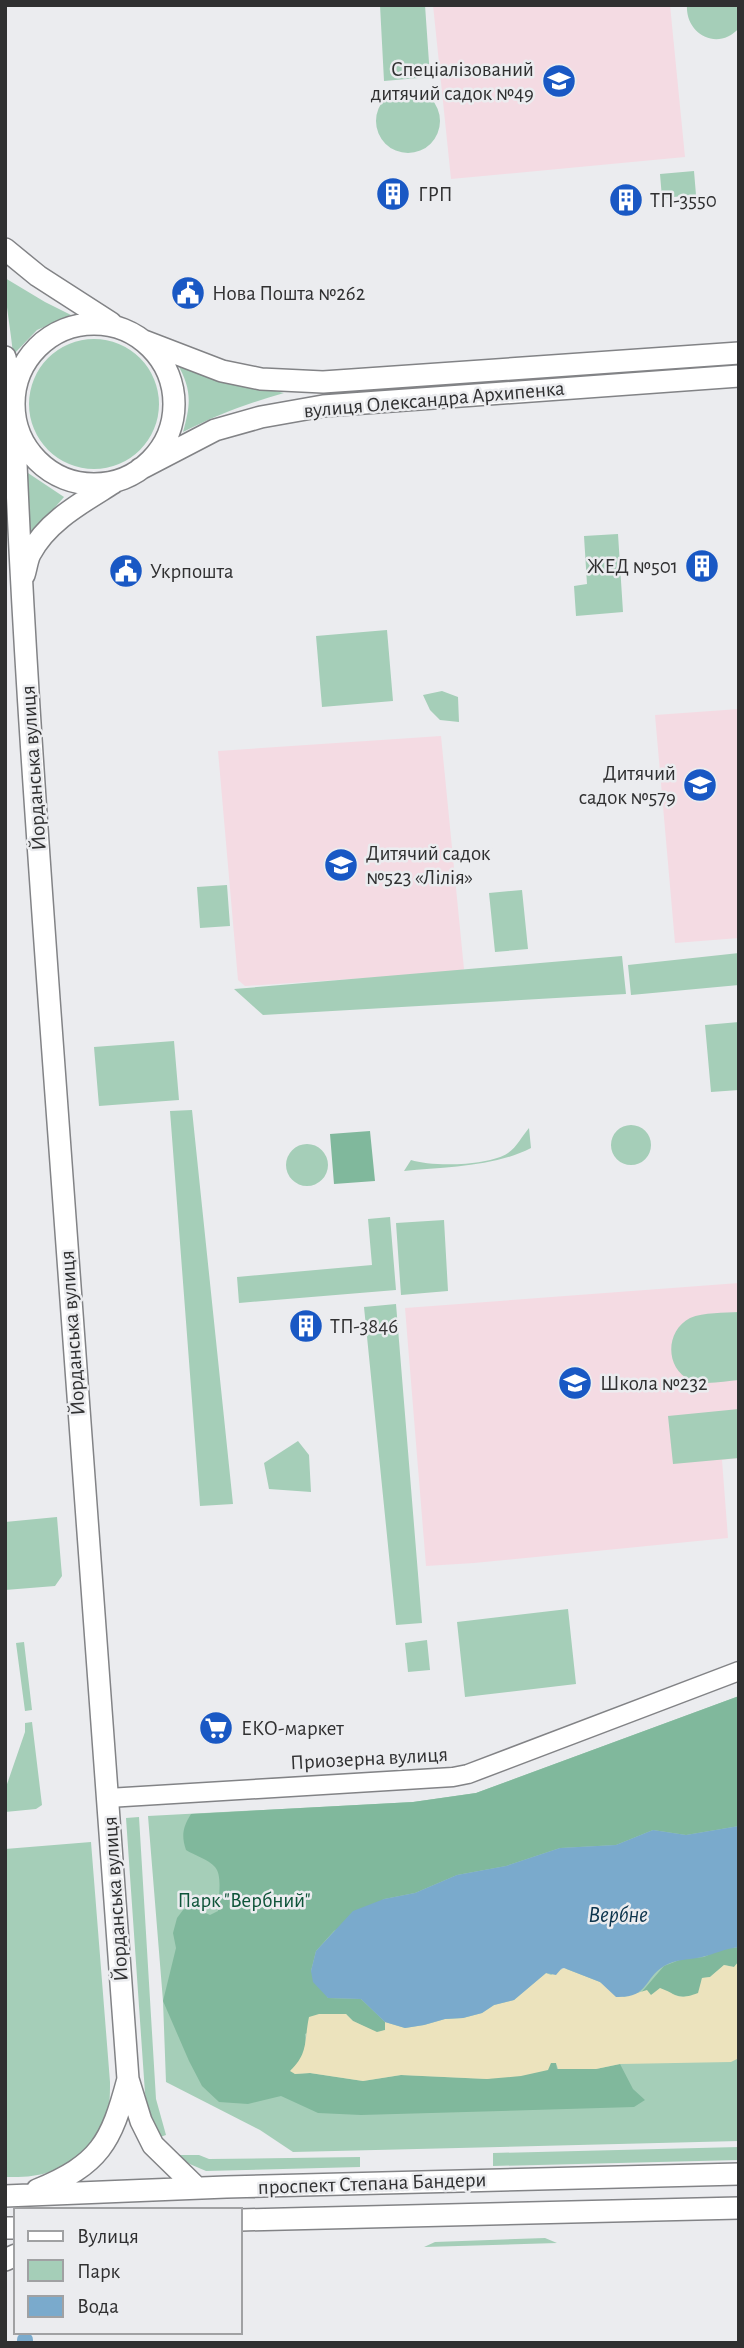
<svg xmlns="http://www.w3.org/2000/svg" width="744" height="2348" viewBox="0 0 744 2348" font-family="'Alegreya Sans',sans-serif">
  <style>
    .education { fill: #f4dbe3 }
    .green { fill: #a5ceb8 }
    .forest { fill: #80b89c }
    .sand { fill: #ece3bd }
    .water { fill: #7aaacc }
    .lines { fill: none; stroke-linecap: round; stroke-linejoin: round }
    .canal { stroke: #7aaacc; stroke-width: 16 }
    .minor-casing { stroke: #828386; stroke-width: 21 }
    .major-casing { stroke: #828386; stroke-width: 24 }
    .minor { stroke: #fff; stroke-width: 18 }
    .major { stroke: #fff; stroke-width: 21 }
    .labels { text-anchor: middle; stroke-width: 5; stroke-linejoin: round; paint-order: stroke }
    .poi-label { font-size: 21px; fill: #303031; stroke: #ebecef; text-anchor: start }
    .street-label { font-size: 21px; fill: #303031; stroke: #ebecef }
    .park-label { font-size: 21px; fill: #0e5439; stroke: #ebecef }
    .water-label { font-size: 23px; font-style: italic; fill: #0c344c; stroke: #ebecef }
  </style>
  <rect width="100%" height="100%" fill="#ebecef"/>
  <!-- education -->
  <path class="education" d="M433 5H670L685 157 451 179Z
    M739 709V938L675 943 655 715Z
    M441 736 464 969 457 972 245 986 238 980 218 751Z
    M739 1283V1458L722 1460 728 1538 474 1563 426 1566 405 1308Z"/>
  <!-- green -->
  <path class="green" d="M380 5H425L430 77 384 81Z
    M687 5H739V28C718 52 685 34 687 5Z
    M376 121a32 32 0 1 1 64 0a32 32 0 1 1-64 0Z
    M694 171 696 195 662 198 660 174Z
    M5 278 45 302 71 315 37 330 13 355C11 329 5 304 5 278Z
    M29 404a65 65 0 1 1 130 0a65 65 0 1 1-130 0Z
    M177 363 244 384 284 393C248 403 216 415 183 432 191 403 192 390 177 363Z
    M22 469 64 497 44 520 25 549Z
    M618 534 623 612 576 616 574 586 587 584 584 536Z
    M387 630 393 701 322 707 316 636Z
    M442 691 458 697 459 722 440 720 430 710 423 695Z
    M227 885 230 926 200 928 197 887Z
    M522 890 528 949 495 952 489 893Z
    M739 953V985L631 995 628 965Z
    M622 956 626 994 263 1015 234 989Z
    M739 1022V1090L711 1092 705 1025Z
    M174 1041 179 1100 99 1106 94 1047Z
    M192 1110 233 1504 200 1506 170 1111Z
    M611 1145a20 20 0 1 1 40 0a20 20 0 1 1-40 0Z
    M529 1128 531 1148C494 1167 445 1167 404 1171L411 1160C432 1167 489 1166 508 1153 517 1147 522 1136 529 1128Z
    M286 1165a21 21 0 1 1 42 0a21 21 0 1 1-42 0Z
    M390 1217 396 1290 239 1303 237 1277 372 1265 368 1219Z
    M444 1220 448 1291 401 1295 396 1223Z
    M396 1304 422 1623 396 1625 364 1307Z
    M739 1312V1380C724 1381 704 1386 690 1380 665 1368 665 1331 690 1318 704 1312 724 1313 739 1312Z
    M739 1409V1458L673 1464 668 1416Z
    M298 1441 309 1455 311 1492 269 1489 264 1463Z
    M57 1517 62 1576 55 1586 5 1590V1522Z
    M568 1609 576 1684 465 1697 457 1622Z
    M427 1640 430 1670 408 1672 405 1643Z
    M24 1642 32 1710 25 1711 16 1643Z
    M739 1696V1826L328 1998 739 1947V2141L293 2152 260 2130 166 2082 163 2001 148 1816 413 1802 476 1793Z
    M32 1722 42 1805 36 1809 5 1812V1790L25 1732V1723Z
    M139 1817 156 2099 166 2135 160 2137 148 2109 145 2093 126 1818Z
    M91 1842 110 2082C110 2097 110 2111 104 2125 100 2135 93 2143 84 2150 59 2173 39 2178 5 2177V1849Z
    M739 2147V2160L493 2166V2153Z
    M176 2155H199L209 2159 360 2157V2167L206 2171 185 2162Z
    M545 2238 557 2243 424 2247 435 2242Z"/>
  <!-- forest -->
  <path class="forest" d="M370 1131 375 1181 334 1184 330 1134Z
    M739 1696V1826L686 1835 653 1830 616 1845 560 1848 506 1866 457 1875 415 1893 384 1899 334 1931 316 1951 311 1971 328 1998 361 1999 385 2022V2030L377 2033 353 2021 346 2014 305 2034C307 2050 302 2060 291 2070L295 2074 310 2073 363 2081 401 2075 487 2079 550 2063H556L557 2069H596L620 2064 633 2089 645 2100 634 2107 361 2115 318 2113 281 2096 248 2104 219 2102 202 2086 189 2061 163 2001 176 1948 173 1933 177 1918 183 1910 191 1906 210 1915 218 1911C218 1899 223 1876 215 1867 209 1860 194 1855 186 1850 181 1835 183 1827 191 1814L413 1802 476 1793Z
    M739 1947V1961L734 1967 724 1965 710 1977 702 1978 699 1994C686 1998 678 1998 666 1991L651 1995 640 1994 664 1966 682 1959 704 1957 721 1949Z"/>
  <!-- sand -->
  <path class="sand" d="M739 1961V2058L731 2062 620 2064 596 2069H558L556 2063H551L548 2070 521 2076 487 2079 401 2075 363 2081 310 2073 295 2074 290 2071C309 2053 304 2040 309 2017L319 2014H346L353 2021 377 2032 385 2030V2022L405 2028 424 2025 445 2019 463 2018 482 2013 494 2005 514 2000 546 1973 551 1975 564 1968 600 1982 624 1997 647 1990 651 1995 660 1988C679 1995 676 2001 698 1993L702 1978 710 1977 724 1965 734 1967Z"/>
  <!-- water -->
  <path class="water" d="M739 1826V1947C723 1949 715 1954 702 1957 689 1960 676 1959 664 1966 643 1979 649 1998 616 1997L600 1982 564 1968 561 1969 556 1975 546 1973 514 2000 494 2005 482 2013 463 2018 445 2019 424 2025 405 2028 385 2022 361 1999 328 1998 313 1982 311 1971 316 1951 353 1911 384 1899 415 1893 457 1875 506 1866 560 1848 616 1845 653 1830 686 1835Z"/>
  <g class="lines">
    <!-- canal -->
    <path class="canal" d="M25 2340V2343"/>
    <!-- minor casing -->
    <g class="minor-casing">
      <path id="minor" d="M108 1798 453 1777 468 1774 739 1671"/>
    </g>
    <!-- major casing -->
    <g class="major-casing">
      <path id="major" d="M5 249 38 276 111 323
        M14 404a80 80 0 1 1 160 0a80 80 0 1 1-160 0Z
        M144 341 222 371 261 379 323 382 739 353
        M5 357 12 392
        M14 412C21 608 35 803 49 999 74 1359 103 1719 128 2079L141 2121 153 2145 197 2188
        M140 469 215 430 261 417 323 406 739 376
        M24 575C26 569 27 560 30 554 47 521 83 502 113 483
        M37 2190C100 2164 111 2143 128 2079
        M5 2196 226 2187 739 2174
        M240 2220 739 2208
        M5 2228H16
        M5 2260 16 2255"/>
    </g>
    <!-- minor -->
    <use href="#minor" class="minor"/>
    <!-- major -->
    <use href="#major" class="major"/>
  </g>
  <!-- icons -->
  <defs>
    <g id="school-disc" transform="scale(1.75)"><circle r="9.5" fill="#1958c4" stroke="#ebecef"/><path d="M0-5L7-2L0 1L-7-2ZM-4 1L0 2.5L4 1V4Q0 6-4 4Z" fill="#fff"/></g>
    <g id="building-disc" transform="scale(1.75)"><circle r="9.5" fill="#1958c4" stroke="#ebecef"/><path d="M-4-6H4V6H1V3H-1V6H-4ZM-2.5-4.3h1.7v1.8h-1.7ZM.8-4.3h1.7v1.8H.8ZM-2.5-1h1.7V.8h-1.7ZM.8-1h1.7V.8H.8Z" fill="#fff"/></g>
    <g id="civic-disc" transform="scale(1.75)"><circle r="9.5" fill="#1958c4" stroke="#ebecef"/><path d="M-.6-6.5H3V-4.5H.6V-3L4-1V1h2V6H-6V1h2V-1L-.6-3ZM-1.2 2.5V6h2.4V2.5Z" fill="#fff"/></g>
    <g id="supermarket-disc" transform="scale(1.75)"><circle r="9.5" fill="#1958c4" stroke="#ebecef"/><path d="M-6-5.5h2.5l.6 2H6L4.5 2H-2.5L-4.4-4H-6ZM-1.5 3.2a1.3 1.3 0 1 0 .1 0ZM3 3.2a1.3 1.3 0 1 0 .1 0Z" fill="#fff"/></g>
  </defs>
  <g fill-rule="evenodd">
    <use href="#school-disc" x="559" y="81"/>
    <use href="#building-disc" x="393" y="194"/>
    <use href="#building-disc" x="626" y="200"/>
    <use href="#civic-disc" x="188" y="293"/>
    <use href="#building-disc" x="702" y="566"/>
    <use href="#civic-disc" x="126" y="571"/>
    <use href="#school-disc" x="700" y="785"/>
    <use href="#school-disc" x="341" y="865"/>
    <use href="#building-disc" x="306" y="1326"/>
    <use href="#school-disc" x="575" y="1383"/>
    <use href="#supermarket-disc" x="216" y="1728"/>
  </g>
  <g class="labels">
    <!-- poi labels -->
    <g class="poi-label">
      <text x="534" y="76" text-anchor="end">Спеціалізований<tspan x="534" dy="24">дитячий садок №49</tspan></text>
      <text x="418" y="201">ГРП</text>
      <text x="650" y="207">ТП-3550</text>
      <text x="212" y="300">Нова Пошта №262</text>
      <text x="678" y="573" text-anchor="end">ЖЕД №501</text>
      <text x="150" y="578">Укрпошта</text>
      <text x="676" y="780" text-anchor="end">Дитячий<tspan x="676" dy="24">садок №579</tspan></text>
      <text x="366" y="860">Дитячий садок<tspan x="366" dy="24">№523 «Лілія»</tspan></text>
      <text x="330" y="1333">ТП-3846</text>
      <text x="600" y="1390">Школа №232</text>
      <text x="241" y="1735">ЕКО-маркет</text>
    </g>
    <!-- street labels -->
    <g class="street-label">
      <text transform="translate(434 399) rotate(-5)" y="7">вулиця Олександра Архипенка</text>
      <text transform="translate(33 768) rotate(-94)" y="7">Йорданська вулиця</text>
      <text transform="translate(72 1333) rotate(-94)" y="7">Йорданська вулиця</text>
      <text transform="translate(369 1758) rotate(-3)" y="7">Приозерна вулиця</text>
      <text transform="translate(115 1899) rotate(-94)" y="7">Йорданська вулиця</text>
      <text transform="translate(372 2183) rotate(-2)" y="7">проспект Степана Бандери</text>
    </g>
    <!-- park labels -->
    <g class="park-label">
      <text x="244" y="1907">Парк "Вербний"</text>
    </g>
    <!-- water labels -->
    <g class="water-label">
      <text x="618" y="1922">Вербне</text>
    </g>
  </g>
  <!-- border -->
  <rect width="744" height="2348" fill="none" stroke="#303031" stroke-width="14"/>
  <!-- legend -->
  <rect x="14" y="2208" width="228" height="126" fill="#ebecef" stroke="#a0a1a3" stroke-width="2"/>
  <rect x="28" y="2231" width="35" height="10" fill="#ffffff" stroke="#a0a1a3" stroke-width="2"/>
  <text x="77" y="2243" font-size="21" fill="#303031">Вулиця</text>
  <rect x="28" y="2260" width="35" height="21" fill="#a5ceb8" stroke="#a0a1a3" stroke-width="2"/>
  <text x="77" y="2278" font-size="21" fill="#303031">Парк</text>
  <rect x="28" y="2296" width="35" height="21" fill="#7aaacc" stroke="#a0a1a3" stroke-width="2"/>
  <text x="77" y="2313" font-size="21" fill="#303031">Вода</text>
</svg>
